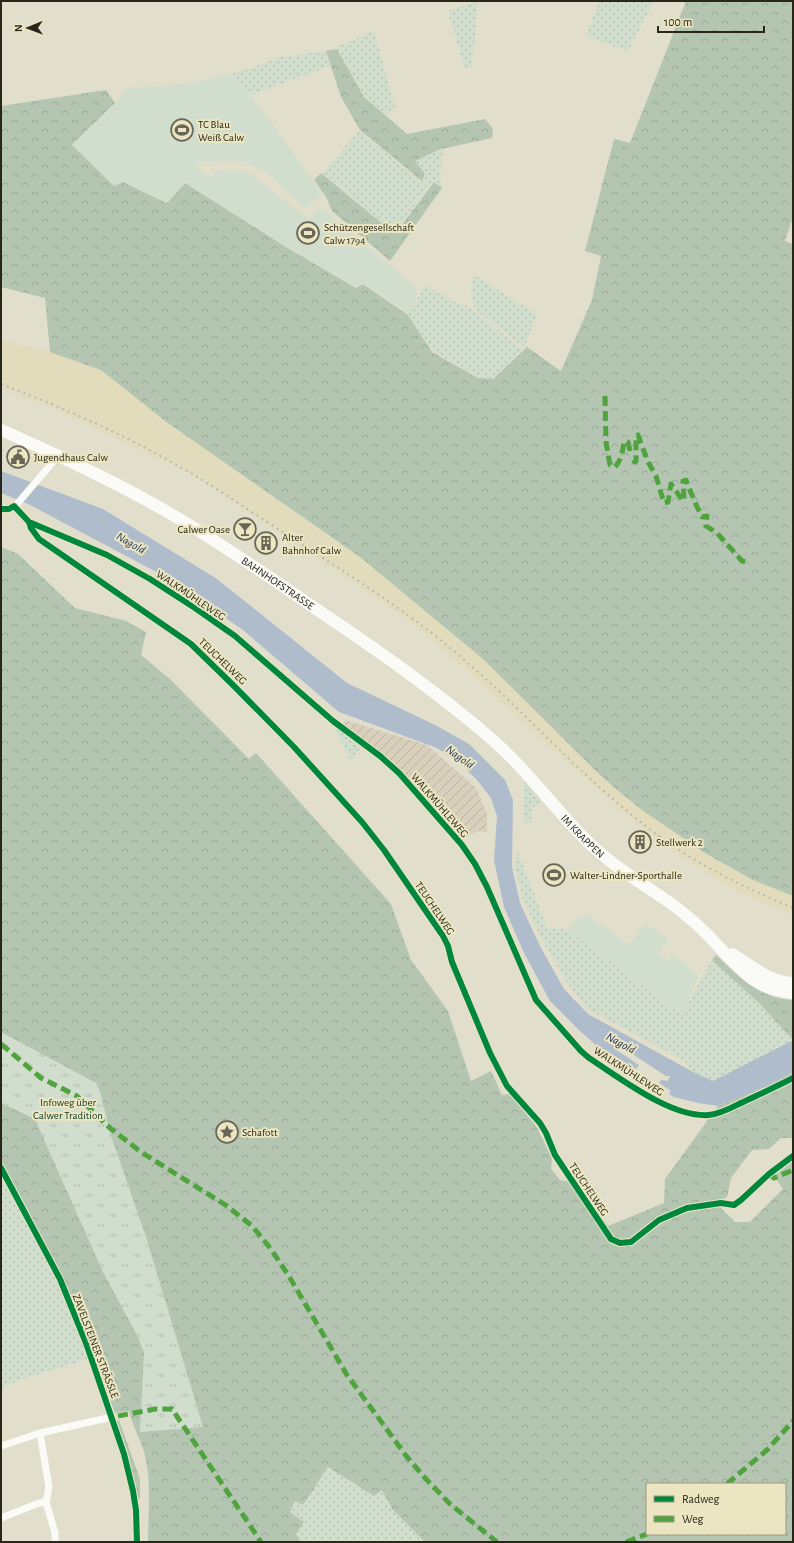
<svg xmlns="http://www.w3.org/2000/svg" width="794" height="1543" viewBox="0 0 794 1543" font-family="'Alegreya Sans',sans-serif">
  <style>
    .industrial { fill: url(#industrial-furrows) }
    .built { fill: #e2dcbc }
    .grass { fill: url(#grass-dots) }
    .forest { fill: url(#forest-crowns); fill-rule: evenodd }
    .park { fill: url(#park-tufts) }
    .garden { fill: #d2decd }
    .water { fill: #afbccc }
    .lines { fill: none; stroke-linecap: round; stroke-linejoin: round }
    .minor { stroke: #fafaf7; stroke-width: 7 }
    .primary { stroke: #fafaf7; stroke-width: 12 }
    .rail { stroke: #b9b9b4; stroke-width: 2; stroke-dasharray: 2 4; stroke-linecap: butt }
    .quiet { stroke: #51a340; stroke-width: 5; stroke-dasharray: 10 5; stroke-linecap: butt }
    .cycleway-casing { stroke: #ebe5c1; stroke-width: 8 }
    .cycleway { stroke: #00873e; stroke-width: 6 }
    .labels { text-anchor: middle; stroke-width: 4; stroke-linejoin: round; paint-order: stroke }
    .poi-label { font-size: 11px; fill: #282618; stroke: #ebe5c1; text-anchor: start }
    .street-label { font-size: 11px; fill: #282618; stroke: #ebe5c1 }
    .park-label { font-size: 11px; fill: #0d3c26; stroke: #ebe5c1 }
    .water-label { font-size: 12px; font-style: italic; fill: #19305a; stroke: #ebe5c1 }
  </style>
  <defs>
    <pattern id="industrial-furrows" width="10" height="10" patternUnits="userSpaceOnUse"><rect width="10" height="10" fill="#d9cfbd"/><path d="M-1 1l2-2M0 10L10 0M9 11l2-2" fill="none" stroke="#bab2a2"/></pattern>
    <pattern id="grass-dots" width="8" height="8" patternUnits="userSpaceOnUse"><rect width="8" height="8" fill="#d2decd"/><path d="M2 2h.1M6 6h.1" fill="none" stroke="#b4beaf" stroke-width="1.8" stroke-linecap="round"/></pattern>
    <pattern id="forest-crowns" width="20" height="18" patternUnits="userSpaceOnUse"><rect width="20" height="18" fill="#b4c6b2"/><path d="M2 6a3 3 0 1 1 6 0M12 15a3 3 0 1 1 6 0" fill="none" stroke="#9baa98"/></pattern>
    <pattern id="park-tufts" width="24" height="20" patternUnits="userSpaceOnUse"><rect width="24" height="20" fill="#d2decd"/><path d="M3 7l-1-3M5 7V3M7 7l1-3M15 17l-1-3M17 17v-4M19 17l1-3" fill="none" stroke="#b4beaf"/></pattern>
  </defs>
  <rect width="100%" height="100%" fill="#e1decb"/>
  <!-- industrial -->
  <path class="industrial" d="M345 720 427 745 476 788 487 814V832L478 831 463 840 399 768 343 725Z"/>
  <!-- built -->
  <path class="built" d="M1 340 50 352 101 370 165 421 360 557 483 659 617 790 642 810 705 853 753 880 793 896V915L739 893 656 840 569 764 475 677 410 621 350 580 191 474 52 408 1 388Z"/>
  <!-- grass -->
  <path class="grass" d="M478 1 472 68 465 69 448 11Z
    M599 1H654L628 51 586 36Z
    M374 31 395 107 386 114 365 97 337 47Z
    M325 51 330 66 250 95 232 74 264 64 276 58Z
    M359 131 428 187 395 233 323 173Z
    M441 150H443L440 179 442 187 433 182 429 187 422 182 426 174 415 161Z
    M473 274 537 315 524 347 477 311C469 300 472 287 473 274Z
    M424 285 465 307 466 305 523 350 492 379 478 377 433 351 405 311 417 301Z
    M334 726 361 747 351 761 334 727Z
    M524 780 541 801 534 807 533 806 531 808 532 811 531 823H527L523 819Z
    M518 853 547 927 567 930 682 1015 712 960 759 1003 792 1040 713 1081 693 1072 685 1061 588 1009 567 983 544 943 523 900 515 867V858Z
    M1 1166 61 1278 88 1359 25 1378 1 1388Z
    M328 1467 374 1496 381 1489 393 1510 425 1542H301L296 1534 290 1512 295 1501 303 1505Z"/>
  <!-- forest -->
  <path class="forest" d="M686 1H793V217L785 241 793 244V896L753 880 705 853 642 810 617 790 597 772 483 659 360 557 165 421 101 370 50 352 45 298 1 287V106L106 90 115 103 72 145 123 182 167 203 185 183 286 247 356 288 363 284 408 315 432 352 478 378 493 379 527 347 561 371 592 300 601 256 585 251 614 139 630 143Z
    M337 49 364 97 407 134 485 119 493 129 492 138 441 149 415 161 425 174 422 181 360 130 341 97 326 51Z
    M321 173 395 234 434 182 442 188 390 261 332 211 326 197 314 180Z
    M1 547 18 554 75 608 126 621 146 632 141 655 170 679 249 759 256 753 391 904 411 960 448 1011 471 1081 491 1071 502 1095 510 1094 536 1126 552 1158 551 1169 560 1180 577 1183 608 1226 664 1203 665 1179 718 1106 771 1084 793 1072V1138H781L769 1149 752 1150 731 1178 727 1197 720 1200V1207L735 1222H750L783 1189 774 1176 793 1161V1542H425L393 1510 382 1490 374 1496 328 1467 303 1505 295 1501 290 1512 304 1522 296 1534 301 1542H148C148 1512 152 1480 144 1452 140 1438 132 1425 129 1411L115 1413 88 1339 61 1278 1 1166ZM647 1484H785V1534H647Z
    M716 955C738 976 761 999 793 1000V1040L759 1003 712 960Z
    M119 1420 140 1479V1499H137L128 1454 116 1421Z"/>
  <!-- park -->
  <path class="park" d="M1 1032 96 1083 100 1092 112 1139 147 1240 203 1427 140 1432 144 1353 138 1337 103 1272 35 1119 1 1103Z"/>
  <!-- garden -->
  <path class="garden" d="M232 74 267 116 322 194 306 209 267 173 246 162 201 161 196 168 211 178 217 170 240 171 248 173 309 219 318 210 323 209 416 288C420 299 412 304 404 310L363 283 356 287 287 247 185 183 167 203 123 182 114 186 72 145 115 103 127 88 186 84Z
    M586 914 629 945 645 924 669 939 658 954 667 962 673 955 698 975 683 1015 567 930 580 916 583 918Z"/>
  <!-- water -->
  <path class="water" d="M1 471 103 509 217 579 347 683 437 726 469 744 505 780 513 800 512 867 520 903 540 946 564 989 588 1014 693 1072 713 1081 793 1040V1072L771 1084 718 1106 698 1103 674 1097 669 1094 671 1091 659 1083 661 1080 668 1081 670 1076H666L631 1053 616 1048 615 1049 639 1065 636 1069 597 1046 580 1031 550 1001 524 953 504 907 494 860 497 816 491 798 477 780 462 765 437 748 339 712 243 630 166 577 28 504 1 493Z"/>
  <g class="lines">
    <!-- minor -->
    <path class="minor" d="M14 506 29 522 107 555 150 579 195 608 235 636 333 721 380 756 399 773 462 845 475 864 487 887 536 1000 581 1051 589 1058C620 1078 671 1118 709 1115 720 1114 731 1108 741 1103 758 1095 776 1087 793 1078
      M1 509H9L17 504 59 455
      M29 522 31 528 39 539 191 644 234 686 294 747 362 822 384 850 443 936 448 946 452 962 490 1053 507 1086 540 1123 546 1133 555 1155 611 1239 620 1243 631 1242 659 1220 687 1208 721 1203 734 1205 741 1200 769 1174 793 1156
      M1 1168 60 1279 86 1343 124 1454 133 1491 136 1510 137 1542
      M40 1433 49 1487 46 1502 55 1533V1542
      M1 1446 40 1433 112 1417
      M1 1518 39 1503 46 1502"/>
    <!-- primary -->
    <g class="primary">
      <path id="s1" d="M1 430C64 458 127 487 186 523 232 551 277 582 322 613 379 651 436 691 488 736 525 767 552 806 586 840 610 864 641 883 669 902 687 915 705 931 720 948 744 973 757 990 793 993"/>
      <path d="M732 954C752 966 769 982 793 983"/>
    </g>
    <!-- rail -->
    <path class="rail" d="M1 384C64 408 125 435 184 469 220 490 254 514 289 536 346 573 403 608 455 652 527 712 588 786 666 841 705 869 749 889 793 908"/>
    <!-- quiet -->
    <path class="quiet" d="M605 396 606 442 610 465 615 467C621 461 623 450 624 442H628L631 455
      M633 460 635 462 636 461V437L638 435 648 462 656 476 664 503 668 502 671 484 683 501 684 499 683 481 686 480C691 493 696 505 702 517L707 516 706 526 717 533 742 561 748 562
      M1 1044 41 1078 77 1096 110 1128 141 1152 227 1206 252 1226 271 1249 290 1278 347 1375 407 1457 426 1479 450 1504 497 1542
      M769 1174 774 1178 793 1170
      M118 1416 155 1409H172L261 1542
      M727 1484 768 1449 793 1421
      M626 1542 647 1534"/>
    <!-- cycleway casing -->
    <g class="cycleway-casing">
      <path id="cycleway" d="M1 509H9L14 506 29 522 107 555 150 579 195 608 235 636 333 721 380 756 399 773 462 845 475 864 487 887 536 1000 581 1051 589 1058C620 1078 671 1118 709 1115 720 1114 731 1108 741 1103 758 1095 776 1087 793 1078
        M29 522 31 528 39 539 191 644 234 686 294 747 362 822 384 850 443 936 448 946 452 962 490 1053 507 1086 540 1123 546 1133 555 1155 611 1239 620 1243 631 1242 659 1220 687 1208 721 1203 734 1205 741 1200 769 1174 793 1156
        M1 1168 60 1279 86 1343 124 1454 133 1491 136 1510 137 1542"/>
    </g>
    <!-- cycleway -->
    <use href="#cycleway" class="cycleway"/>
  </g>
  <!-- icons -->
  <defs>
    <g id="stadium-ring" transform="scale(1.15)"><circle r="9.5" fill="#ebe5c1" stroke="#696657" stroke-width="1.5"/><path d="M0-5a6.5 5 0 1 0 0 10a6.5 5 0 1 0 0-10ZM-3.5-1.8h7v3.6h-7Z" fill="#696657"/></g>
    <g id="civic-ring" transform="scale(1.15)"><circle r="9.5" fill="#ebe5c1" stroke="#696657" stroke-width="1.5"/><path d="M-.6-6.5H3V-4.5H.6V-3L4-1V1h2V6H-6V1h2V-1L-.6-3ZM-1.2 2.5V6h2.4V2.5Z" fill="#696657"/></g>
    <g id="bar-ring" transform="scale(1.15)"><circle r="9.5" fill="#ebe5c1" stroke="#696657" stroke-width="1.5"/><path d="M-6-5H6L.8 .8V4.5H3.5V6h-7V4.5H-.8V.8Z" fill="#696657"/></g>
    <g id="building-ring" transform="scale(1.15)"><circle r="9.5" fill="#ebe5c1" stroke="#696657" stroke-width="1.5"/><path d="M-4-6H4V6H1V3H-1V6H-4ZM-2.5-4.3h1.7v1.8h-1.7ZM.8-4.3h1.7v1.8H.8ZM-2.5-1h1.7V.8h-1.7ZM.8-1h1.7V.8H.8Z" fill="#696657"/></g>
    <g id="sight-ring" transform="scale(1.15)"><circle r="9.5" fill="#ebe5c1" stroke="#696657" stroke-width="1.5"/><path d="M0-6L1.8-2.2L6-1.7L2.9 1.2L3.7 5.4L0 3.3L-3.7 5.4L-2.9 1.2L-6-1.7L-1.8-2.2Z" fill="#696657"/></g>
  </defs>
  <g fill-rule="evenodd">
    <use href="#stadium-ring" x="182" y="130"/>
    <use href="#stadium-ring" x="308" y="233"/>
    <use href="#civic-ring" x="18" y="457"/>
    <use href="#bar-ring" x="245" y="529"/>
    <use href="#building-ring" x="266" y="543"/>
    <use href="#building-ring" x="640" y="842"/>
    <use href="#stadium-ring" x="554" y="875"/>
    <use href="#sight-ring" x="227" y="1132"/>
  </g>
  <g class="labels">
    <!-- poi labels -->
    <g class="poi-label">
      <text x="198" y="128">TC Blau<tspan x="198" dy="13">Weiß Calw</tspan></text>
      <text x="324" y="231">Schützengesellschaft<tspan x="324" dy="13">Calw 1794</tspan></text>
      <text x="34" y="461">Jugendhaus Calw</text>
      <text x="230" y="533" text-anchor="end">Calwer Oase</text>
      <text x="282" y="541">Alter<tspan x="282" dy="13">Bahnhof Calw</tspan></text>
      <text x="656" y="846">Stellwerk 2</text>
      <text x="570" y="879">Walter-Lindner-Sporthalle</text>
      <text x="242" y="1136">Schafott</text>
    </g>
    <!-- street labels -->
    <g class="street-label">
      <text dy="4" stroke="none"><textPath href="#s1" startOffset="317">BAHNHOFSTRASSE</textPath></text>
      <text transform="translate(191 595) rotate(34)" y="4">WALKMÜHLEWEG</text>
      <text transform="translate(223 661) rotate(44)" y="4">TEUCHELWEG</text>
      <text transform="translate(440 805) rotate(49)" y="4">WALKMÜHLEWEG</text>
      <text dy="4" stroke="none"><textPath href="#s1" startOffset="715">IM KRAPPEN</textPath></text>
      <text transform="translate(435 908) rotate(56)" y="4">TEUCHELWEG</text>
      <text transform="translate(629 1071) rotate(33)" y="4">WALKMÜHLEWEG</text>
      <text transform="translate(589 1189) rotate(56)" y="4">TEUCHELWEG</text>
      <text transform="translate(96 1346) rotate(69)" y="4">ZAVELSTEINER STRÄSSLE</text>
    </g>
    <!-- park labels -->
    <g class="park-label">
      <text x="68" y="1106">Infoweg über<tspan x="68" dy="13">Calwer Tradition</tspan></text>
    </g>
    <!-- water labels -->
    <g class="water-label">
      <text transform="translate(131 543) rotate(30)" y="4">Nagold</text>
      <text transform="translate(460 757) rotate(36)" y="4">Nagold</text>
      <text transform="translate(621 1043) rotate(29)" y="4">Nagold</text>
    </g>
  </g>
  <!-- border -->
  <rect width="794" height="1543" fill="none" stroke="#282618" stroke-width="4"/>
  <!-- legend -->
  <rect x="646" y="1483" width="140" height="52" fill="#ebe5c1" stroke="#9d997d"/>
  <rect x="654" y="1496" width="20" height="6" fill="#00873e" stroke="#9d997d"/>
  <text x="682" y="1503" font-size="12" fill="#282618">Radweg</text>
  <rect x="654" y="1516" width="20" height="6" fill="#51a340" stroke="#9d997d"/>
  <text x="682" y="1523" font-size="12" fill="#282618">Weg</text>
  <!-- north arrow -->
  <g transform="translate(28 28) rotate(269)" stroke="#ebe5c1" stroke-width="3" paint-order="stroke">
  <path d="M0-3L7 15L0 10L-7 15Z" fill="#282618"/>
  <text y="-6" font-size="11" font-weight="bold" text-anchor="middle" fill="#282618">N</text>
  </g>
  <!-- scale -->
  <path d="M658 26v6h106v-6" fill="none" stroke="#282618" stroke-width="2"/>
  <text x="664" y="26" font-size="12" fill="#282618" stroke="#ebe5c1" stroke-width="3" paint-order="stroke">100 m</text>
</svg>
